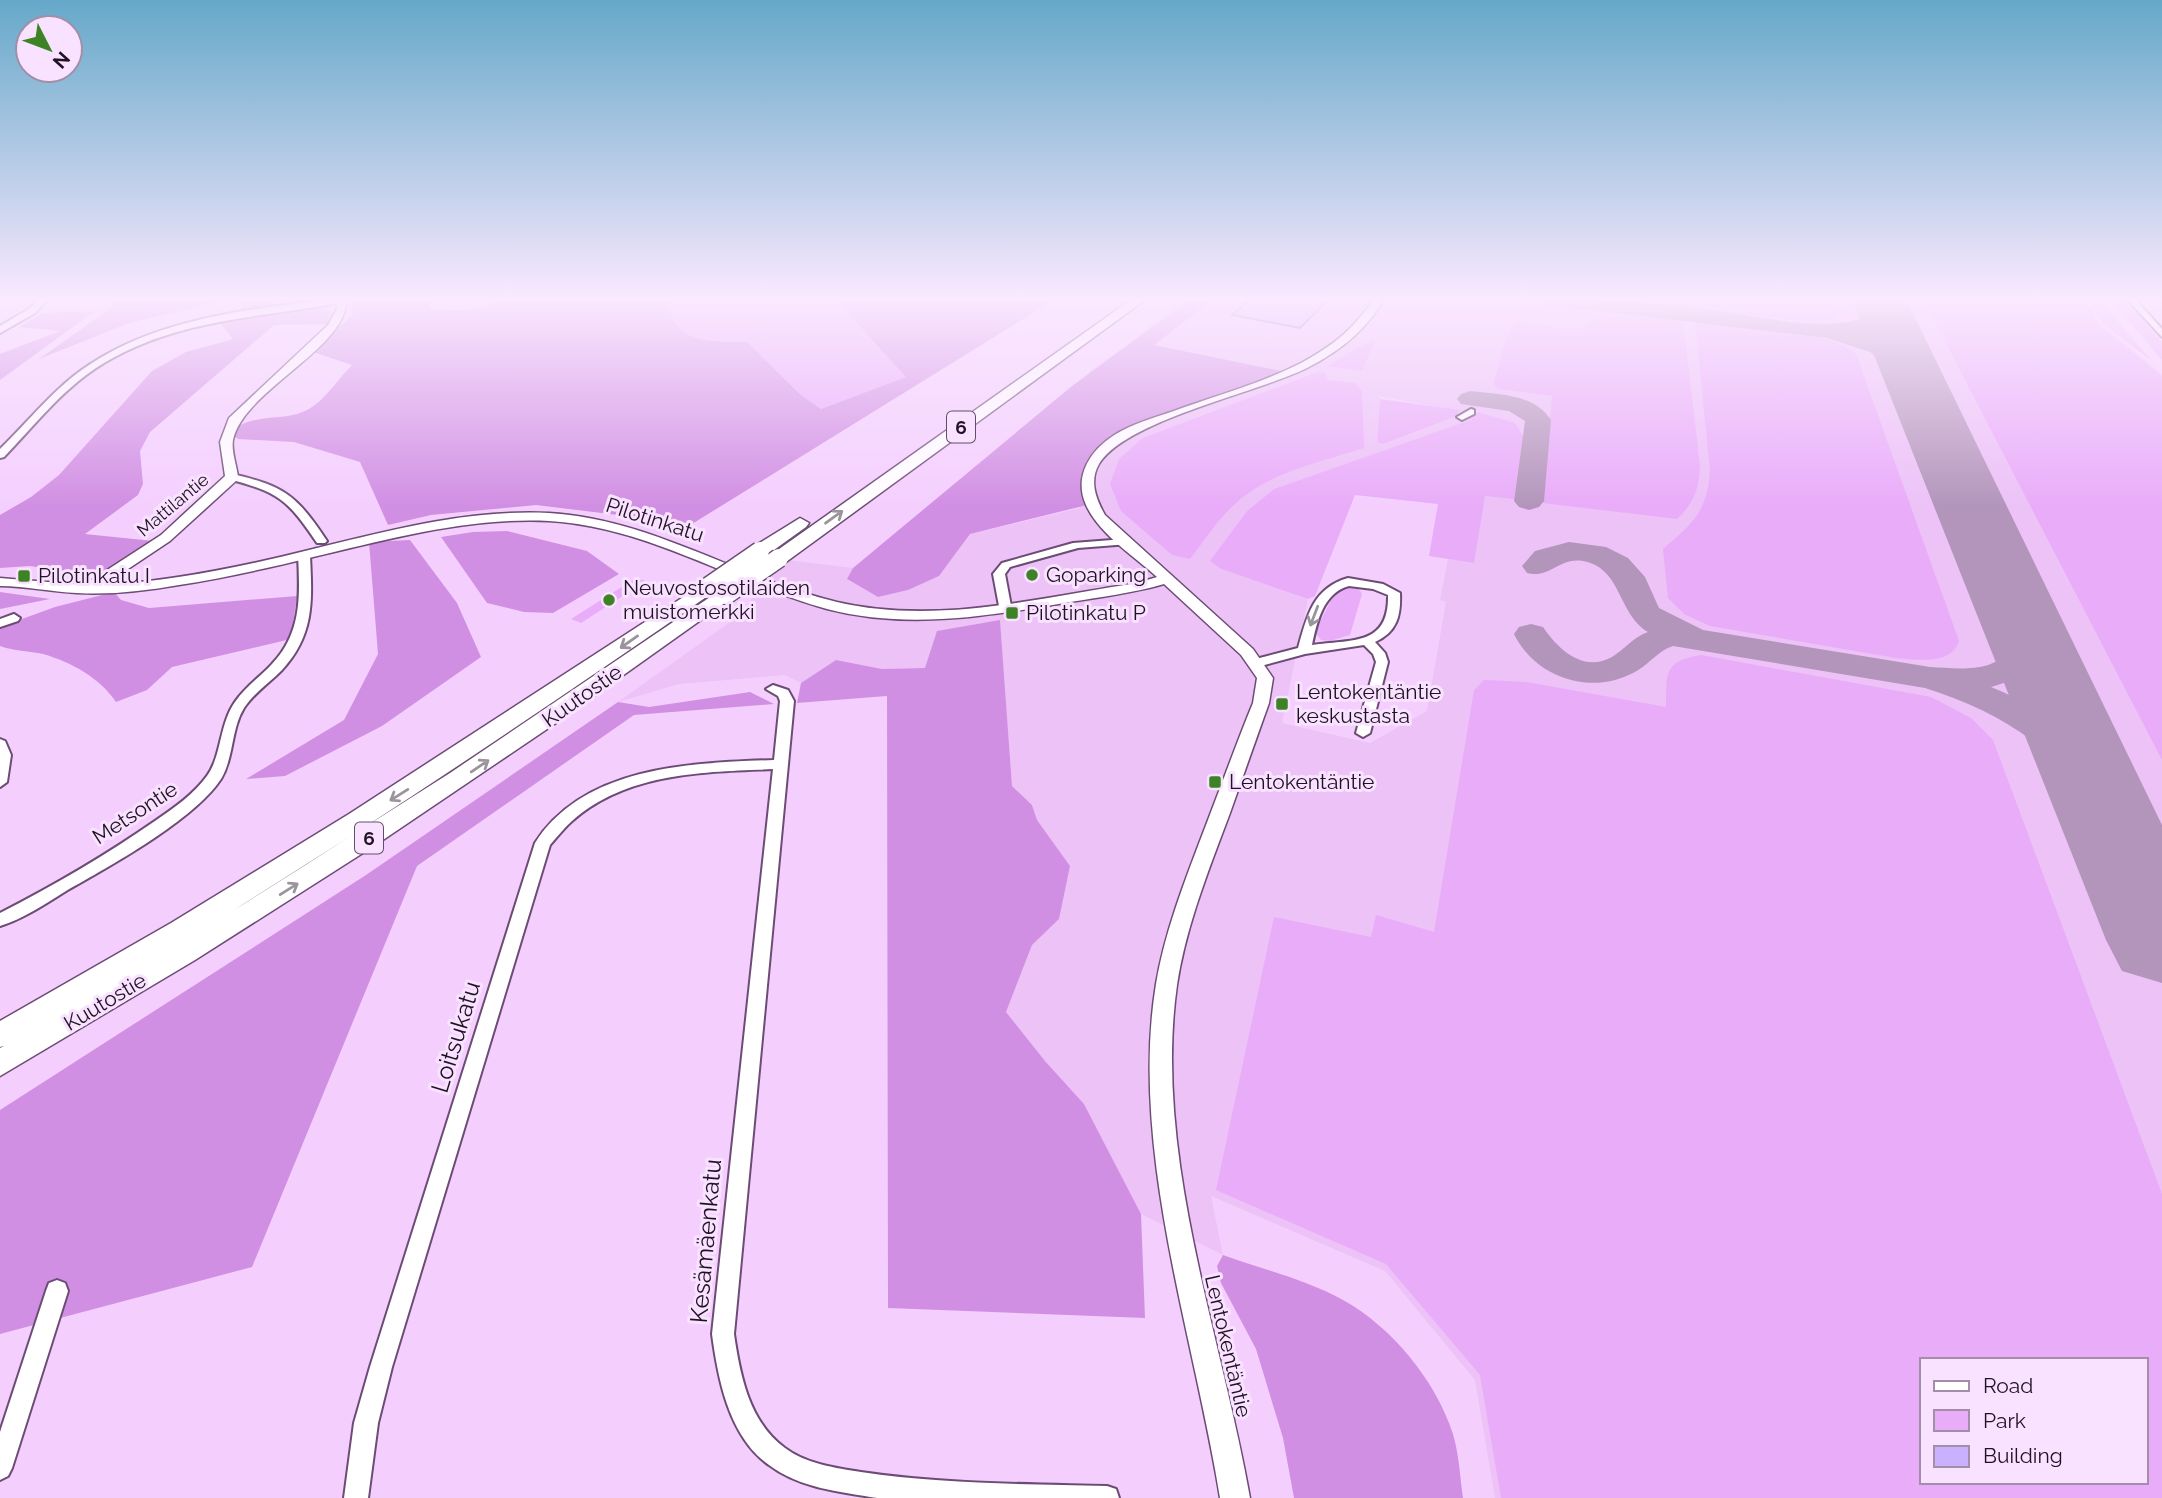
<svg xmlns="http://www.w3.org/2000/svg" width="2162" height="1498" viewBox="0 0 2162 1498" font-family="Raleway,sans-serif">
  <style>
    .built { fill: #ecc2f7; fill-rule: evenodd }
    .green { fill: #e9acf9; fill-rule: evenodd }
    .forest { fill: #d18fe3 }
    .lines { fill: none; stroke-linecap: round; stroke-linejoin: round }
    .taxiway { fill: #b395bb; fill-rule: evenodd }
    .runway { fill: #b395bb; fill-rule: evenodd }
    .building { fill: #cab1fe; stroke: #8171a2; stroke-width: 2 }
    .minor-casing { stroke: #6c4c75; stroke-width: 4 }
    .tertiary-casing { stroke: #6c4c75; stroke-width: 3 }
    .trunk-casing { stroke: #6c4c75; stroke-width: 3 }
    .minor { fill: #fff; fill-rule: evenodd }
    .tertiary { fill: #fff; fill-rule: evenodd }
    .trunk { fill: #fff; fill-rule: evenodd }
    .trunk-bridge-casing { stroke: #6c4c75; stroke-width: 21; stroke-linecap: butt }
    .trunk-bridge { stroke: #fff; stroke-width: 18 }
    .oneway { stroke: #9b949c }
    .poi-dot { fill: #3d8225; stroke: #f9e2ff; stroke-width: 2.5 }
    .labels { text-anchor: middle; stroke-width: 6; stroke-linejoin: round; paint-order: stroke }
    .far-street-label { font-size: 18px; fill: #201223; stroke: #f9e2ff }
    .shield { fill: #f9e2ff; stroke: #615065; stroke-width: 2 }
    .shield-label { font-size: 19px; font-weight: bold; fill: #201223 }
    .street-label { font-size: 21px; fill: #201223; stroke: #f9e2ff }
    .poi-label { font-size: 21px; fill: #201223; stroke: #f9e2ff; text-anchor: start }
    .near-street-label { font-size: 24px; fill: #201223; stroke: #f9e2ff }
  </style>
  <rect width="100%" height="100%" fill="#f4cffe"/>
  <!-- built -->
  <path class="built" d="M1182 297H2086L2100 324 2162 374V1498H1495L1475 1380 1385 1271 1211 1196 1223 1255 1141 1214 1084 1104 1045 1061 1006 1012 1032 945 1059 919 1070 866 1037 820 1032 805 1012 786 1000 620 926 668 882 669 836 660 801 683 785 675 679 684 618 702 733 620 787 560 853 568 848 580 878 597 908 590 939 576 970 534 1080 508 1089 371 1130 343ZM1378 396 1444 408 1445 412 1455 415 1383 444 1377 442 1380 399ZM1470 420 1453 560 1448 559 1440 600 1446 602 1427 711 1370 743 1282 723 1308 599 1221 569 1211 561 1247 511 1274 489ZM1922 1360H2146V1482H1922Z"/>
  <!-- green -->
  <path class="green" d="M681 297H822L838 302 907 377 821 409 801 395 747 342C712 340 680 347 668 306Z
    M1691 297H1834L1840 312 1833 320 1800 321 1692 308Z
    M1922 297H2083L2098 324 2162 376V760Z
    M2088 297H2097L2151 360 2103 324Z
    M2108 297H2123L2162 342V360Z
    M1627 315 1683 320 1700 466C1699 489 1694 503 1677 519L1543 503 1552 396 1499 389 1493 385 1505 342 1515 322 1577 330 1596 319Z
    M1695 321C1732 325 1831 329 1856 354L1959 641C1952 665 1916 660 1896 658L1710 626 1684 614 1668 598 1663 549C1693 523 1707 512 1710 471Z
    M1371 340 1375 341 1362 371 1328 366Z
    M1318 372 1325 373 1328 380 1355 383 1362 391 1364 448C1321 462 1269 472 1235 504 1218 519 1204 541 1190 559L1172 555 1121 511 1110 484 1119 459 1143 438Z
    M1380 399 1460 410 1456 416 1383 444 1377 442Z
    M1478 412 1515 423 1523 436 1514 499 1485 496 1474 563 1429 556 1438 504 1355 495 1315 596 1308 599 1221 569 1210 561 1247 511 1274 489 1453 426 1470 420Z
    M636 578 646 581 581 623 571 619Z
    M1349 587 1359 589 1362 594 1350 635 1330 641 1321 640 1315 632 1334 594Z
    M1701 655 1931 697 1971 718 1993 740 2162 1194V1498H1501L1480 1375 1386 1264 1216 1190 1274 917 1371 937 1376 915 1434 932 1474 690 1484 680 1526 682 1666 707C1667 675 1662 661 1701 655ZM1922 1360H2146V1482H1922Z"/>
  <!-- forest -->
  <path class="forest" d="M119 297H272L274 308 243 313 240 297 129 323 39 359 108 310Z
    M350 297H430V308C451 311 485 313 501 297H681L668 306C680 347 712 340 747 342L801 395 821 409 906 377 838 302 822 297H1059L692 524 536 505 431 515 388 525 360 462 294 442 238 439 230 432C255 411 285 423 309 409 325 400 339 378 352 365L313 352 353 314Z
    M1193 297H1216L1154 345 1286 372 1157 420 1095 459 1091 504 970 534 939 576 908 590 878 597 847 579 853 568 1072 386Z
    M315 307 331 311 327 324 274 325 150 432 140 451 143 484 138 495 85 534 153 541 96 577 30 566 0 568V515L31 497 59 475 152 371 186 352 233 339 221 324Z
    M95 311 0 380V354L60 331 19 327 42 313Z
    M507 531 587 551 619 574 553 613 524 612 487 603 441 537 473 532Z
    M410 540 457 603 481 657 382 726 285 776 246 779 344 720 378 654 369 542Z
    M0 592 50 599 0 609Z
    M114 592 121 600 149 608 297 596 291 639 172 667 147 690 116 702C100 678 71 662 43 654 29 651 14 651 0 646V627L55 607Z
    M1000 620 1012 786 1032 805 1037 820 1070 866 1059 919 1032 945 1006 1012 1045 1061 1084 1104 1141 1214 1145 1318 888 1308 887 696 797 703 801 683 836 660 882 669 925 668 937 631Z
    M750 692 774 704 634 715 417 866 252 1267 0 1334V1110L366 875 618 702 649 707Z
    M1223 1255C1262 1269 1307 1280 1343 1300 1392 1327 1436 1381 1453 1434 1459 1454 1460 1477 1463 1498H1294L1283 1438 1256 1349 1221 1283 1217 1266Z"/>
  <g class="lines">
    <!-- taxiway -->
    <path class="taxiway" d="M1537 297C1598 297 1658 304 1719 311 1765 317 1828 334 1872 315L1876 306H1892L1894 319 1891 324 1866 334 1898 348 1923 371 1920 376H1902L1870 352 1827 338 1547 305 1539 303Z
      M1470 391C1500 395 1533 393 1551 420L1544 501 1539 507 1529 510 1519 507 1514 501 1525 421 1509 411 1461 404 1457 399 1461 394Z
      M1569 542 1606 547 1628 558 1645 577 1659 608 1703 630 1930 667C1954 668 1992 674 2008 651L2010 635 2015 628 2027 625 2039 628C2061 659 2015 681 1991 687 2035 705 2083 732 2109 773L2103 782C2094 785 2085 787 2076 783 2064 776 2053 758 2041 748 2007 719 1966 701 1925 688L1673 646C1657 651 1648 666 1633 673 1589 696 1535 677 1514 634L1519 627 1531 624 1543 627C1558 649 1583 673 1612 657 1625 649 1633 637 1648 632 1617 613 1622 568 1583 561 1559 557 1550 579 1527 573L1522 566 1535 551Z"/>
    <!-- runway -->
    <path class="runway" d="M1851 297H1905L2162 825V983L2122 971 2106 940Z"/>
  </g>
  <!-- building -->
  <path class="building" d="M1253 297H1331L1300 328 1232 315Z"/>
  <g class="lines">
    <!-- minor casing -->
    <g class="minor-casing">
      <path id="minor" d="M42 297H50L35 313 0 333V326L29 309Z
        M2125 297H2133L2162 329V337Z
        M341 298H344V302C259 318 171 319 96 368 61 391 33 427 4 457L0 458V449C29 421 55 387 89 365 163 316 256 309 341 298Z
        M1471 409 1474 410V414L1462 420 1457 417Z
        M232 474C285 486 297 496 327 541L325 543H317C288 500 279 492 228 479V475Z
        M1125 539 1131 542 1129 544 1078 548 1010 567 1005 574 1011 606 1005 610 999 606 993 574 1002 563 1073 543Z
        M304 552 310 555C312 600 315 634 282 670 269 683 254 693 244 708 231 729 234 757 221 779 194 820 110 866 66 891 45 904 23 919 0 926V913C53 886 106 855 155 821 174 808 194 794 207 776 222 755 219 725 235 702 245 687 260 677 272 664 302 633 300 595 298 555Z
        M1348 578 1383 584 1400 593C1401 616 1397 632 1375 642L1385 653 1388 662 1370 733 1363 737 1356 733 1376 662 1373 654 1364 645 1305 654 1257 667 1251 663 1252 660 1298 648C1307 616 1313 588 1348 578ZM1349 586 1373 589 1388 595C1389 647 1351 639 1312 645 1317 622 1323 593 1349 586Z
        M14 614 20 618 18 621 0 627V619Z
        M773 685 788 690 794 701 734 1334C740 1375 749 1422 785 1448 806 1464 836 1468 861 1472 942 1484 1025 1484 1107 1486L1116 1489 1119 1498H877C841 1492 799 1488 769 1465 729 1437 718 1379 712 1334L773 769C704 772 627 772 572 821 564 828 557 837 550 845L392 1367 378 1423 368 1498H344L354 1423 370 1367 535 843C585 765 693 763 774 760L780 701 778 696 766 689Z
        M0 739 5 741 11 755 7 782 0 787Z
        M57 1280 65 1283 68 1291 12 1468 8 1476 0 1480V1432L46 1291 49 1283Z"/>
    </g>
    <!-- tertiary casing -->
    <g class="tertiary-casing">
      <path id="tertiary" d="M336 297H346C352 346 243 390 233 440 231 451 237 466 238 477L237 480 170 541 104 585C174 581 245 566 313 549 390 530 469 509 549 513 652 519 738 578 837 602 935 625 1039 598 1137 583L1157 577C1134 556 1099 534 1086 505 1073 476 1091 449 1116 434 1132 424 1153 418 1171 412 1214 396 1260 384 1301 363 1334 345 1355 328 1375 297H1385C1368 329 1340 351 1307 368 1257 393 1126 420 1099 464 1089 481 1096 499 1105 515L1253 649 1273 678 1269 703C1256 739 1243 776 1230 813 1209 869 1186 926 1177 985 1153 1154 1221 1333 1250 1498H1220C1194 1335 1129 1149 1156 984 1166 925 1190 868 1211 812 1225 776 1238 739 1253 703L1257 678 1241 655 1164 584C1133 593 1102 597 1070 602 990 616 907 630 827 609 733 583 649 527 549 521 469 517 390 539 313 557 269 568 224 578 179 585 145 591 111 595 77 593 51 592 26 586 0 586V578L84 585 161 535 225 476 220 442 229 418 328 325 337 309Z"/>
    </g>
    <!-- trunk casing -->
    <g class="trunk-casing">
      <path id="trunk" d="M1135 297H1149L786 562H772L770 558 772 554Z
        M800 518 809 523 806 527 767 555H753L751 551 753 547Z
        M705 583 715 589 712 593C555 702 396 809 234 910L450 773 719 591 726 589 736 595 556 723 377 844 195 960 0 1076V1048L4 1046 0 1047V1021L171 923 349 814Z"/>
    </g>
    <!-- minor -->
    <use href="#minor" class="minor"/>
    <!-- tertiary -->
    <use href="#tertiary" class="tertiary"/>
    <!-- trunk -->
    <use href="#trunk" class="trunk"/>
    <!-- trunk-bridge casing -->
    <g class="trunk-bridge-casing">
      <path id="trunk-bridge" d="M705 589 760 551
        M726 595 779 558"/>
    </g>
    <!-- trunk-bridge -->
    <use href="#trunk-bridge" class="trunk-bridge"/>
  </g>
  <!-- one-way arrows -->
  <defs><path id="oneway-shaft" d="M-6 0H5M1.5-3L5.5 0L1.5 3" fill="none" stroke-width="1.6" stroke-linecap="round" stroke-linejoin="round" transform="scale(1.75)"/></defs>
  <g class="oneway">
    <use href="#oneway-shaft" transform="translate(834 517) rotate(-36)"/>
    <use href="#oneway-shaft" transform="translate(1314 616) rotate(111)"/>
    <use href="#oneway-shaft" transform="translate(629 642) rotate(145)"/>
    <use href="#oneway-shaft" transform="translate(480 766) rotate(-34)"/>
    <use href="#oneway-shaft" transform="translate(399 795) rotate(148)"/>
    <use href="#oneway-shaft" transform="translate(289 889) rotate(-32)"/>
  </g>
  <!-- sky -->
  <linearGradient id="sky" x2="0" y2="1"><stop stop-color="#65a8c9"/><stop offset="0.59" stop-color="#fae9ff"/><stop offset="1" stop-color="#fae9ff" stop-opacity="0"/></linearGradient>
  <rect width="2162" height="506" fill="url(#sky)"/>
  <!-- markers -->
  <g class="poi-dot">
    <circle cx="1032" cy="575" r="7"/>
    <rect x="17" y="569" width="14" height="14" rx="3.5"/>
    <circle cx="609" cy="600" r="7"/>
    <rect x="1005" y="606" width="14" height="14" rx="3.5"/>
    <rect x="1275" y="697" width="14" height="14" rx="3.5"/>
    <rect x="1208" y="775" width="14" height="14" rx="3.5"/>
  </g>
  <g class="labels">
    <!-- far-street labels -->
    <g class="far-street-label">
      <text transform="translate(173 505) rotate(-40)" y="6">Mattilantie</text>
    </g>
    <!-- shield labels -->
    <g class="shield">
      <rect x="947" y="411.5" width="28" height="31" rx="5"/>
      <rect x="355" y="822.5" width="28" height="31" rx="5"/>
    </g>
    <g class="shield-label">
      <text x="961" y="434">6</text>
      <text x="369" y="845">6</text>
    </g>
    <!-- street labels -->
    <g class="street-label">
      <text transform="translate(655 520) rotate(18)" y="7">Pilotinkatu</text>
      <text transform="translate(582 696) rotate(-35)" y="7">Kuutostie</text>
      <text transform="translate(135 813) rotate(-33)" y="7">Metsontie</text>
      <text transform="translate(105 1002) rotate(-31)" y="7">Kuutostie</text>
      <text transform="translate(1228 1346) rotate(77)" y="7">Lentokentäntie</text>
    </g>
    <!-- poi labels -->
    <g class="poi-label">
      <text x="1046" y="582">Goparking</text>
      <text x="38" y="583">Pilotinkatu I</text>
      <text x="623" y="595">Neuvostosotilaiden<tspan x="623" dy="24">muistomerkki</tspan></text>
      <text x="1026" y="620">Pilotinkatu P</text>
      <text x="1296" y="699">Lentokentäntie<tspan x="1296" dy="24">keskustasta</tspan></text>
      <text x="1229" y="789">Lentokentäntie</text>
    </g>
    <!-- near-street labels -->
    <g class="near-street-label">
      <text transform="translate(456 1037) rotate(-73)" y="8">Loitsukatu</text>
      <text transform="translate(706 1241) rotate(-85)" y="8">Kesämäenkatu</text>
    </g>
  </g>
  <!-- legend -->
  <rect x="1920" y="1358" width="228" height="126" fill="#f9e2ff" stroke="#a28fa7" stroke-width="2"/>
  <rect x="1934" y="1381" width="35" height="10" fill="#ffffff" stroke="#a28fa7" stroke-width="2"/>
  <text x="1983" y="1393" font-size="21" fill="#201223">Road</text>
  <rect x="1934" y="1410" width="35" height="21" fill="#e9acf9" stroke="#a28fa7" stroke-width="2"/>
  <text x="1983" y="1428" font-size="21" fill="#201223">Park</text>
  <rect x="1934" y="1446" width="35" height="21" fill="#cab1fe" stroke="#a28fa7" stroke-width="2"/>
  <text x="1983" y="1463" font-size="21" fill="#201223">Building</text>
  <!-- north arrow -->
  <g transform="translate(49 49) rotate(132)"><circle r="33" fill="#f9e2ff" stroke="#a28fa7" stroke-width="2"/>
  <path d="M0-5L12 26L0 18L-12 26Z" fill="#3d8225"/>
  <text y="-10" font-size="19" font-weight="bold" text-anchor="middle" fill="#201223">N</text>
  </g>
</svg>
